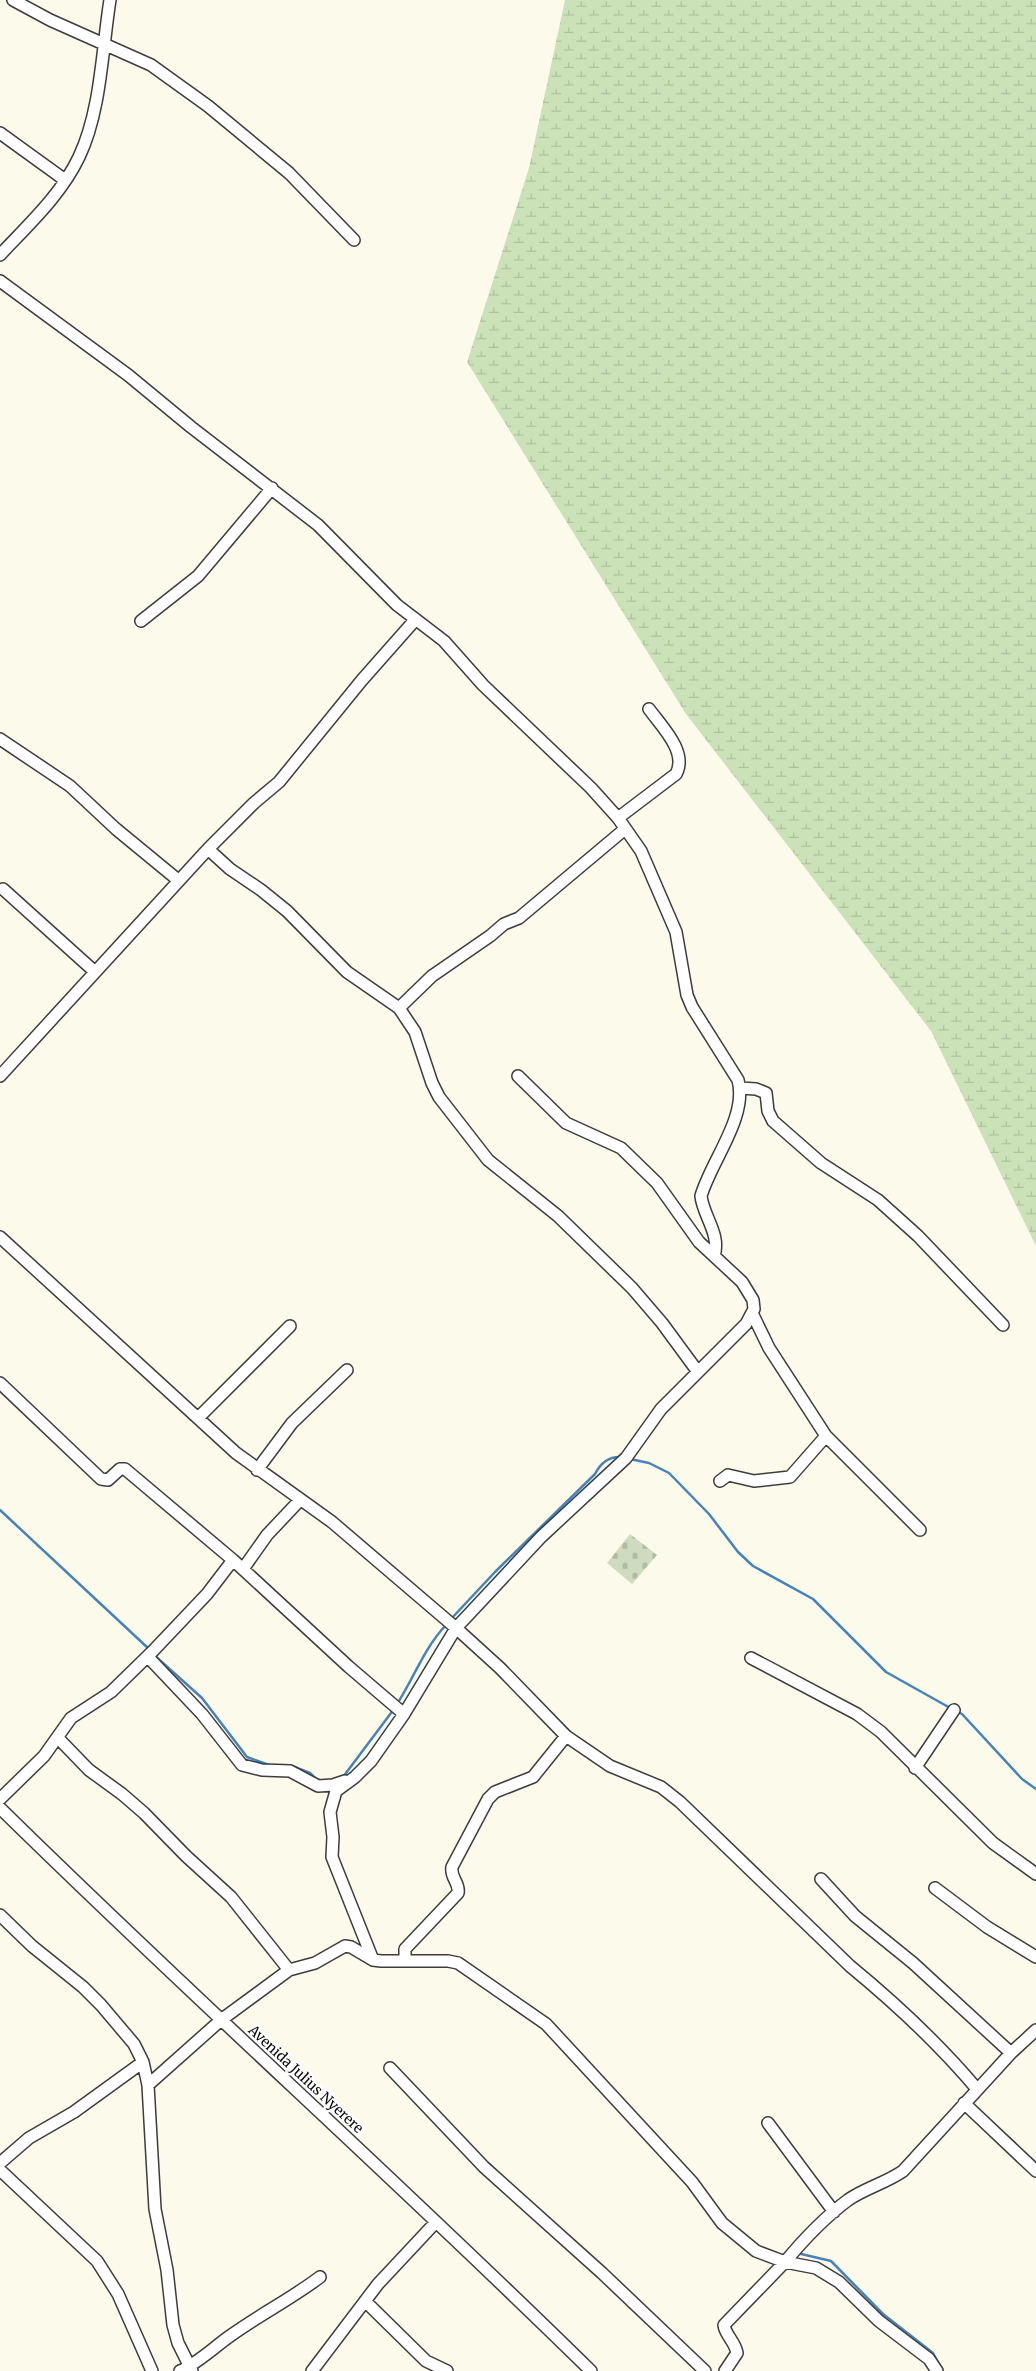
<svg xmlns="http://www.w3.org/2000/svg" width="1036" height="2371" viewBox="0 0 1036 2371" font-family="Merriweather,serif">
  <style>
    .wetland { fill: url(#wetland-marsh) }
    .cemetery { fill: url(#cemetery-stones) }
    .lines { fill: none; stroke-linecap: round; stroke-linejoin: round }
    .stream { stroke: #4682bb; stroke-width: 2.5 }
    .minor-casing { stroke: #3d3d3d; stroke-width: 14 }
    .minor { stroke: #fff; stroke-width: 11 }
    .labels { text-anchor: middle; stroke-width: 5; stroke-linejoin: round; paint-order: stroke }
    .street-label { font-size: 14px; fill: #0a0a0a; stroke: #fff }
  </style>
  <defs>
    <pattern id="wetland-marsh" width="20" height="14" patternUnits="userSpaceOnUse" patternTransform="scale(1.25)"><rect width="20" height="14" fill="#cbe2b9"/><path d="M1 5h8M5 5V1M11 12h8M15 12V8" fill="none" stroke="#adc19e"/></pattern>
    <pattern id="cemetery-stones" width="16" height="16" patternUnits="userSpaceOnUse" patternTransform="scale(1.25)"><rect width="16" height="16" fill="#cfdbbf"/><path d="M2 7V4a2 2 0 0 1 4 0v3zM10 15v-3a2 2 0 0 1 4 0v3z" fill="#b0bba3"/></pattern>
  </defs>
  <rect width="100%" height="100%" fill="#fcfaea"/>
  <!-- wetland -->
  <path class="wetland" d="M565 0H1036V1246L931 1031 686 714 467 362 529 168Z"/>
  <!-- cemetery -->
  <path class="cemetery" d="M630 1534 657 1555 632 1584 607 1563Z"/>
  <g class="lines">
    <!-- stream -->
    <path class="stream" d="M630 1459 649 1463 669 1473 709 1514 738 1552 753 1566 813 1599 886 1672 952 1709
      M0 1510 149 1649
      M451 1619 495 1572 595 1474C601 1462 609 1456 622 1457
      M154 1655 202 1698 247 1757 269 1765
      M397 1704C414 1678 424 1648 446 1625
      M956 1711 962 1714 1022 1779 1036 1789
      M292 1766 310 1773 315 1778
      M343 1777 394 1709
      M797 2253 831 2261 883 2314 933 2353 938 2363"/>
    <!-- minor casing -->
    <g class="minor-casing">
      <path id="minor" d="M13 0 50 20 151 65 208 106 289 173 354 240
        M0 133 65 180
        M0 255C28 225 61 195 79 157 101 111 102 50 110 0
        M0 281 128 375 191 427 318 525 397 605 444 641 483 685 591 788 618 818 641 851 676 932 687 995 692 1007 738 1080C748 1117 711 1161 701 1196 703 1216 721 1234 714 1256
        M141 621 198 576 272 488
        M0 739 70 786 116 829 178 880
        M618 818 676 774C688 752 662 727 649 709
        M208 849 230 869 261 890 287 911 347 972 399 1008 415 1032 432 1083 439 1097 488 1160 558 1216 632 1288 662 1323 698 1372
        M3 889 94 971
        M399 1008 432 976 490 936 504 924 519 918 625 829
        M0 1076 208 849 254 803 279 782 362 680 415 620
        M740 1088 756 1089 766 1093 768 1111 773 1121 821 1163 878 1200 918 1236 1003 1325
        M0 1237 236 1453 332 1522 456 1628 500 1668 566 1736 610 1766 661 1787 680 1802 850 1966C895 2003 939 2044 977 2089
        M753 1315 769 1348 826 1436 920 1530
        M0 1383 101 1479 108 1480 120 1469H125L233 1560 349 1667 404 1714
        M198 1418 290 1326
        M257 1470 292 1423 347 1370
        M720 1481 728 1475 754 1481 790 1477 826 1436
        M243 1569 267 1535 300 1500
        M148 1657 202 1714 242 1765 262 1770 290 1771 318 1786 333 1785 345 1781
        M751 1658 857 1714 881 1732 993 1843 1036 1874
        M58 1738 89 1770 122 1794 144 1813 186 1856 231 1897 289 1970
        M915 1768 954 1710
        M0 1799 44 1756 71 1718 111 1692 152 1652 207 1594 233 1560
        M0 1808C194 1999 397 2180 591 2371
        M821 1879 855 1916 913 1963 1011 2053
        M935 1888 987 1927 1036 1957
        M0 1915 32 1946 83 1987 101 2005 134 2044 143 2062 148 2085 155 2209 167 2270 173 2325 178 2343 192 2371
        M373 1960 332 1857 333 1837 330 1812 336 1791 355 1777 371 1761 404 1714 456 1628 541 1537 626 1458 661 1409 746 1324 754 1309 753 1300 742 1282 699 1242 657 1183 621 1148 566 1123 518 1076
        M405 1960V1949L458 1893C460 1883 450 1878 452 1867L488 1799 495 1792 533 1777 566 1736
        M390 2068 484 2167 602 2273 705 2371
        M148 2085 221 2020 289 1970 315 1963 345 1946 351 1947 373 1960 381 1961H448L458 1963 546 2024 692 2182 722 2223 756 2251 785 2262 724 2325C725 2335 735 2341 737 2353L725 2371
        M964 2103 1036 2171
        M768 2123 834 2212
        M0 2163 29 2138 74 2112 143 2062
        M0 2170 97 2261 118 2294 152 2371
        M365 2301 426 2361 447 2371
        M180 2371C198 2363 213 2348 230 2336 259 2315 291 2299 320 2277
        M312 2371 378 2284 436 2222
        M937 2371 929 2359 879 2321 839 2282 816 2268 785 2262C804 2239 824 2218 848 2200 865 2188 886 2183 903 2171L1011 2053 1036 2030"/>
    </g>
    <!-- minor -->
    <use href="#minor" class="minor"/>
  </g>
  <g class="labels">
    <!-- street labels -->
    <g class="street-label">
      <text transform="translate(306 2079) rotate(43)" y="5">Avenida Julius Nyerere</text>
    </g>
  </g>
</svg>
